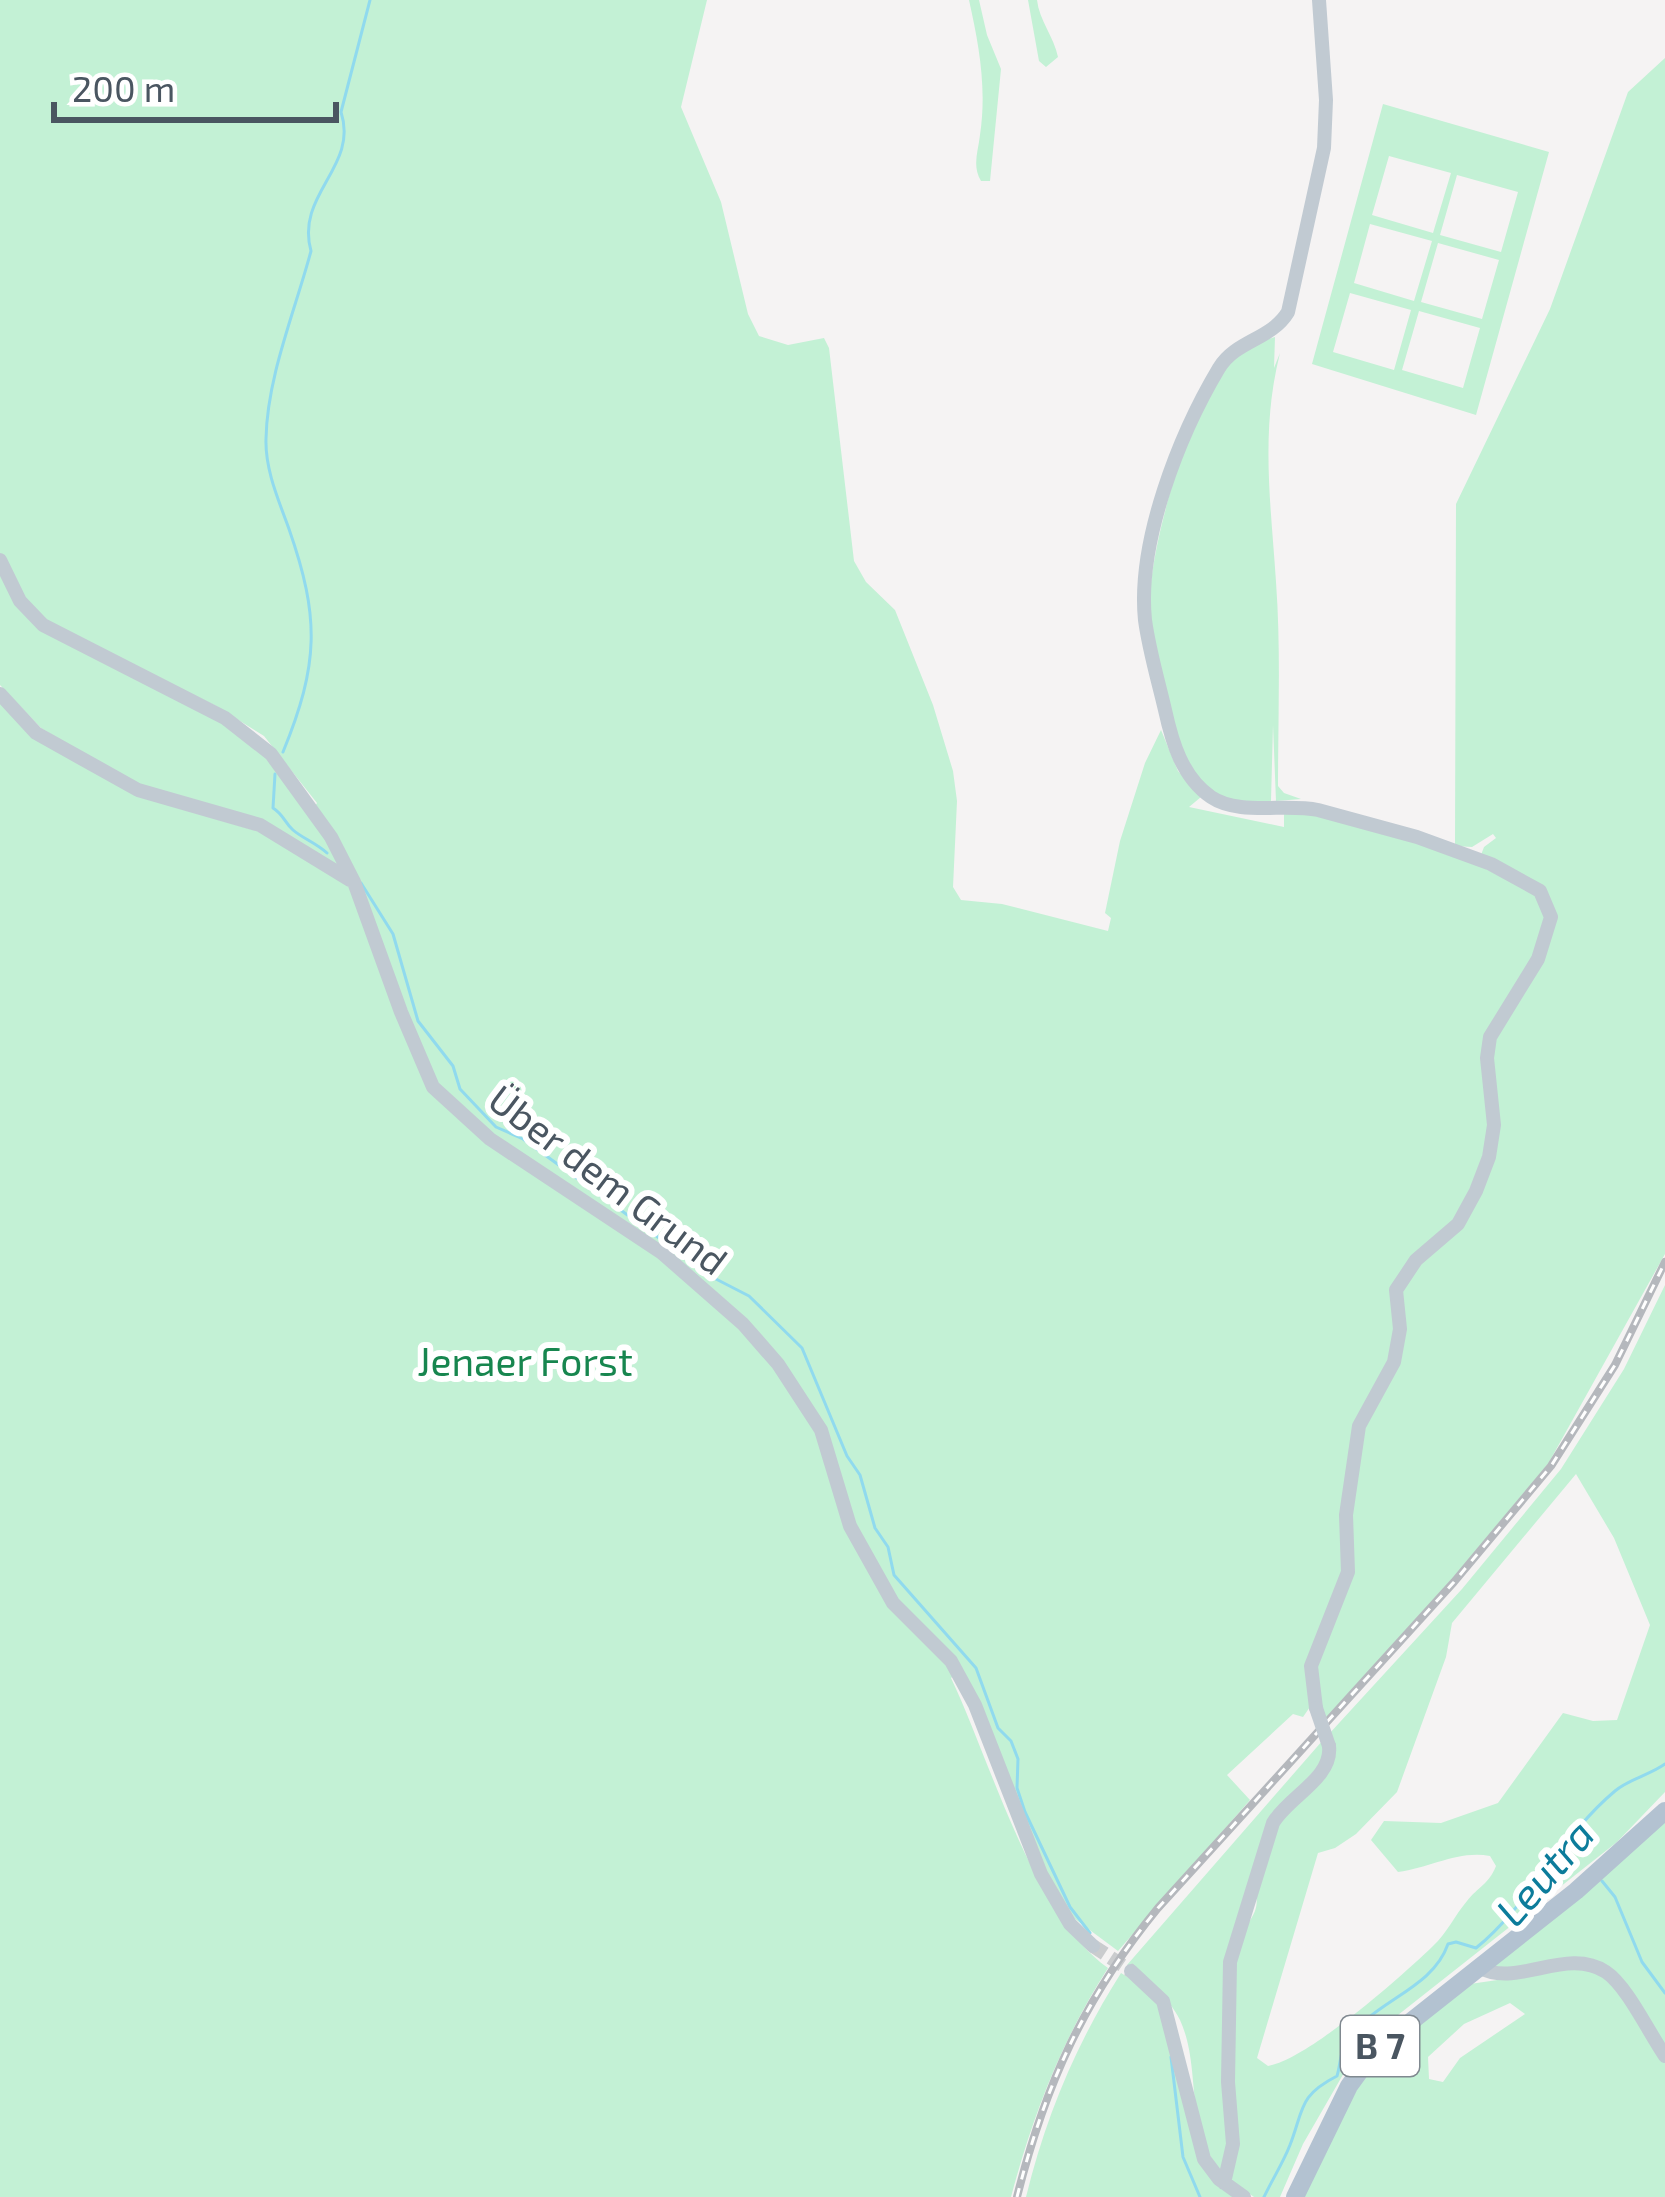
<svg xmlns="http://www.w3.org/2000/svg" width="1665" height="2197" viewBox="0 0 1665 2197" font-family="'Exo 2',sans-serif">
  <style>
    .green { fill: #c3f1d5; fill-rule: evenodd }
    .lines { fill: none; stroke-linecap: round; stroke-linejoin: round }
    .stream { stroke: #90daee; stroke-width: 3 }
    .tertiary-tunnel { stroke: #caccce; stroke-width: 14; stroke-dasharray: 14 7; stroke-linecap: butt }
    .tertiary { stroke: #c1cad2; stroke-width: 14 }
    .primary { stroke: #b3c2d1; stroke-width: 18 }
    .rail-casing { stroke: #b5b8bd; stroke-width: 8 }
    .rail { stroke: #fff; stroke-width: 3; stroke-dasharray: 9; stroke-linecap: butt }
    .tertiary-bridge { stroke: #c1cad2; stroke-width: 14 }
    .labels { text-anchor: middle; stroke-width: 12; stroke-linejoin: round; paint-order: stroke }
    .shield { fill: #fff; stroke: #808990; stroke-width: 3 }
    .shield-label { font-size: 36px; font-weight: bold; fill: #4a5661 }
    .street-label { font-size: 39px; fill: #4a5661; stroke: #fff }
    .park-label { font-size: 39px; fill: #17864f; stroke: #fff }
    .water-label { font-size: 42px; font-style: italic; fill: #0c7c9b; stroke: #fff }
  </style>
  <rect width="100%" height="100%" fill="#f5f3f3"/>
  <!-- green -->
  <path class="green" d="M0 0H707L681 107 721 202 748 314 759 336 788 345 824 338 829 348 854 561 866 582 895 610 933 705 953 771 957 801 953 887 961 900 1002 904 1108 931 1111 918 1105 913 1120 841 1145 763 1161 730 1178 771 1201 797 1189 807 1284 827V809H1296L1453 853 1538 894 1546 908 1540 947 1491 1027 1488 1141 1462 1211 1403 1271 1390 1361 1366 1404 1346 1561 1311 1655 1312 1704 1303 1717 1293 1714 1227 1775 1250 1800 1118 1951 1075 1919 1045 1874 961 1670 951 1678C991 1762 1033 1915 1108 1968 1062 2040 1033 2114 1011 2197H0V699L34 735 134 795 294 842 139 788 41 728 0 685V567L26 614 246 732 311 813 317 803 264 736 216 706 46 623 14 585 0 553Z
    M969 0H979L987 35 1001 69 990 181H981C972 166 978 152 980 135 987 88 979 45 969 0Z
    M1028 0H1037C1039 20 1054 37 1058 57L1046 67 1039 61Z
    M1665 58V1254L1548 1464 1451 1580 1324 1720 1314 1677 1344 1594 1349 1515 1360 1438 1390 1378 1399 1300 1408 1275 1440 1245 1492 1158 1494 1039 1541 961 1553 906 1481 855 1484 847 1496 838 1493 834 1472 847 1455 846 1456 504 1550 309 1628 92Z
    M1383 104 1549 152 1476 415 1312 364ZM1389 156 1451 173 1433 233 1372 215ZM1457 175 1518 192 1501 252 1440 235ZM1370 224 1432 241 1414 301 1354 283ZM1438 243 1499 260 1482 319 1421 302ZM1350 293 1411 310 1394 370 1333 352ZM1419 311 1480 328 1463 388 1402 370Z
    M1275 337 1274 368 1280 353C1260 432 1271 504 1276 582 1281 650 1278 718 1278 786L1284 793 1301 799 1276 801 1273 725 1271 801C1246 802 1222 802 1202 784 1181 764 1174 725 1168 699 1161 666 1149 632 1150 599 1151 541 1195 384 1241 351 1250 344 1264 341 1275 337Z
    M1665 1285V1792L1617 1842 1360 2045 1303 2144 1280 2197H1254L1232 2181C1226 2131 1223 1984 1239 1940 1246 1921 1262 1914 1255 1890L1271 1832 1315 1782 1329 1734 1462 1589 1561 1469 1624 1369ZM1576 1474 1614 1538 1650 1625 1617 1720 1593 1721 1563 1713 1498 1803 1441 1823 1384 1821 1371 1840 1398 1872C1430 1868 1458 1850 1490 1856L1496 1866C1489 1884 1478 1887 1467 1901 1455 1915 1447 1933 1433 1946 1401 1977 1308 2059 1268 2066L1257 2058 1318 1853 1335 1848 1356 1834 1397 1792 1446 1657 1452 1623Z
    M1323 1740 1327 1757 1290 1797 1230 1951V2127L1225 2174C1182 2134 1203 2070 1180 2020 1169 1997 1146 1981 1127 1965Z
    M1665 1815V2197H1303L1326 2143 1373 2062 1470 1984 1511 1978 1508 1969H1489ZM1510 2003 1525 2014 1460 2058 1443 2082 1429 2079 1428 2057 1464 2024Z
    M1121 1973 1139 1984 1158 2004 1198 2160 1234 2197H1026C1046 2116 1076 2044 1121 1973Z"/>
  <g class="lines">
    <!-- stream -->
    <path class="stream" d="M283 752C319 664 320 618 289 529 279 501 265 470 266 439 267 377 295 311 311 251 295 194 359 167 341 112L370 0
      M275 774 273 808C284 815 284 822 293 830 302 838 316 843 327 853
      M361 883 393 934 418 1021 453 1066 460 1089 496 1127 523 1139 714 1278 749 1296 802 1348 847 1456 860 1475 875 1528 888 1547 894 1575 976 1668 998 1728 1011 1741 1018 1759 1017 1788 1025 1812 1070 1907 1090 1933
      M1553 1860 1574 1866
      M1602 1881 1615 1897 1642 1962 1665 1993
      M1171 2057 1183 2157 1200 2197
      M1264 2197C1272 2180 1283 2163 1290 2145 1304 2109 1298 2096 1337 2076 1340 2067 1340 2055 1344 2047 1367 2001 1431 1993 1448 1944L1456 1942 1476 1948C1529 1905 1561 1836 1615 1791 1629 1779 1650 1775 1665 1764"/>
    <!-- tertiary-tunnel -->
    <path class="tertiary-tunnel" d="M1093 1946 1131 1971"/>
    <!-- tertiary -->
    <path class="tertiary" d="M0 560 20 601 43 625 225 718 271 754 331 837 354 882 401 1012 433 1087 490 1139 662 1253 743 1324 778 1364 821 1430 850 1526 893 1603 951 1661 975 1705 1041 1874 1070 1924 1093 1946
      M0 694 36 733 138 790 260 825 350 880
      M1316 1708 1311 1666 1348 1572 1346 1515 1359 1426 1394 1362 1400 1329 1396 1290 1416 1260 1458 1224 1476 1191 1489 1157 1494 1125 1487 1058 1490 1037 1538 959 1551 917 1540 891 1491 864 1417 837 1318 810C1285 803 1239 816 1211 797 1182 777 1172 742 1165 710 1158 680 1149 650 1145 620 1137 542 1179 435 1219 368 1236 340 1271 340 1288 312L1324 148 1326 100 1319 0
      M1478 1967C1517 1989 1566 1946 1606 1972 1627 1986 1649 2033 1665 2056
      M1131 1971 1163 2001 1204 2159 1219 2179 1244 2197
      M1224 2183 1233 2144 1228 2082 1230 1962 1273 1823C1288 1797 1333 1778 1329 1746"/>
    <!-- primary -->
    <path class="primary" d="M1295 2197 1349 2086 1375 2050 1576 1891 1665 1811"/>
    <!-- rail casing -->
    <g class="rail-casing">
      <path id="rail" d="M1017 2197C1045 2085 1084 1998 1158 1908L1454 1582 1551 1466 1615 1365 1665 1262"/>
    </g>
    <!-- rail -->
    <use href="#rail" class="rail"/>
    <!-- tertiary-bridge -->
    <path class="tertiary-bridge" d="M1316 1708 1329 1746"/>
  </g>
  <g class="labels">
    <!-- shield labels -->
    <rect class="shield" x="1341" y="2016" width="78" height="60" rx="9"/>
    <g class="shield-label">
      <text x="1380" y="2059">B 7</text>
    </g>
    <!-- street labels -->
    <g class="street-label">
      <text transform="translate(608 1180) rotate(37)" y="14">Über dem Grund</text>
    </g>
    <!-- park labels -->
    <g class="park-label">
      <text x="525" y="1376">Jenaer Forst</text>
    </g>
    <!-- water labels -->
    <g class="water-label">
      <text transform="translate(1545 1873) rotate(-49)" y="15">Leutra</text>
    </g>
  </g>
  <!-- scale -->
  <path d="M54 102v18h282v-18" fill="none" stroke="#4a5661" stroke-width="6"/>
  <text x="72" y="102" font-size="36" fill="#4a5661" stroke="#ffffff" stroke-width="9" paint-order="stroke">200 m</text>
</svg>
